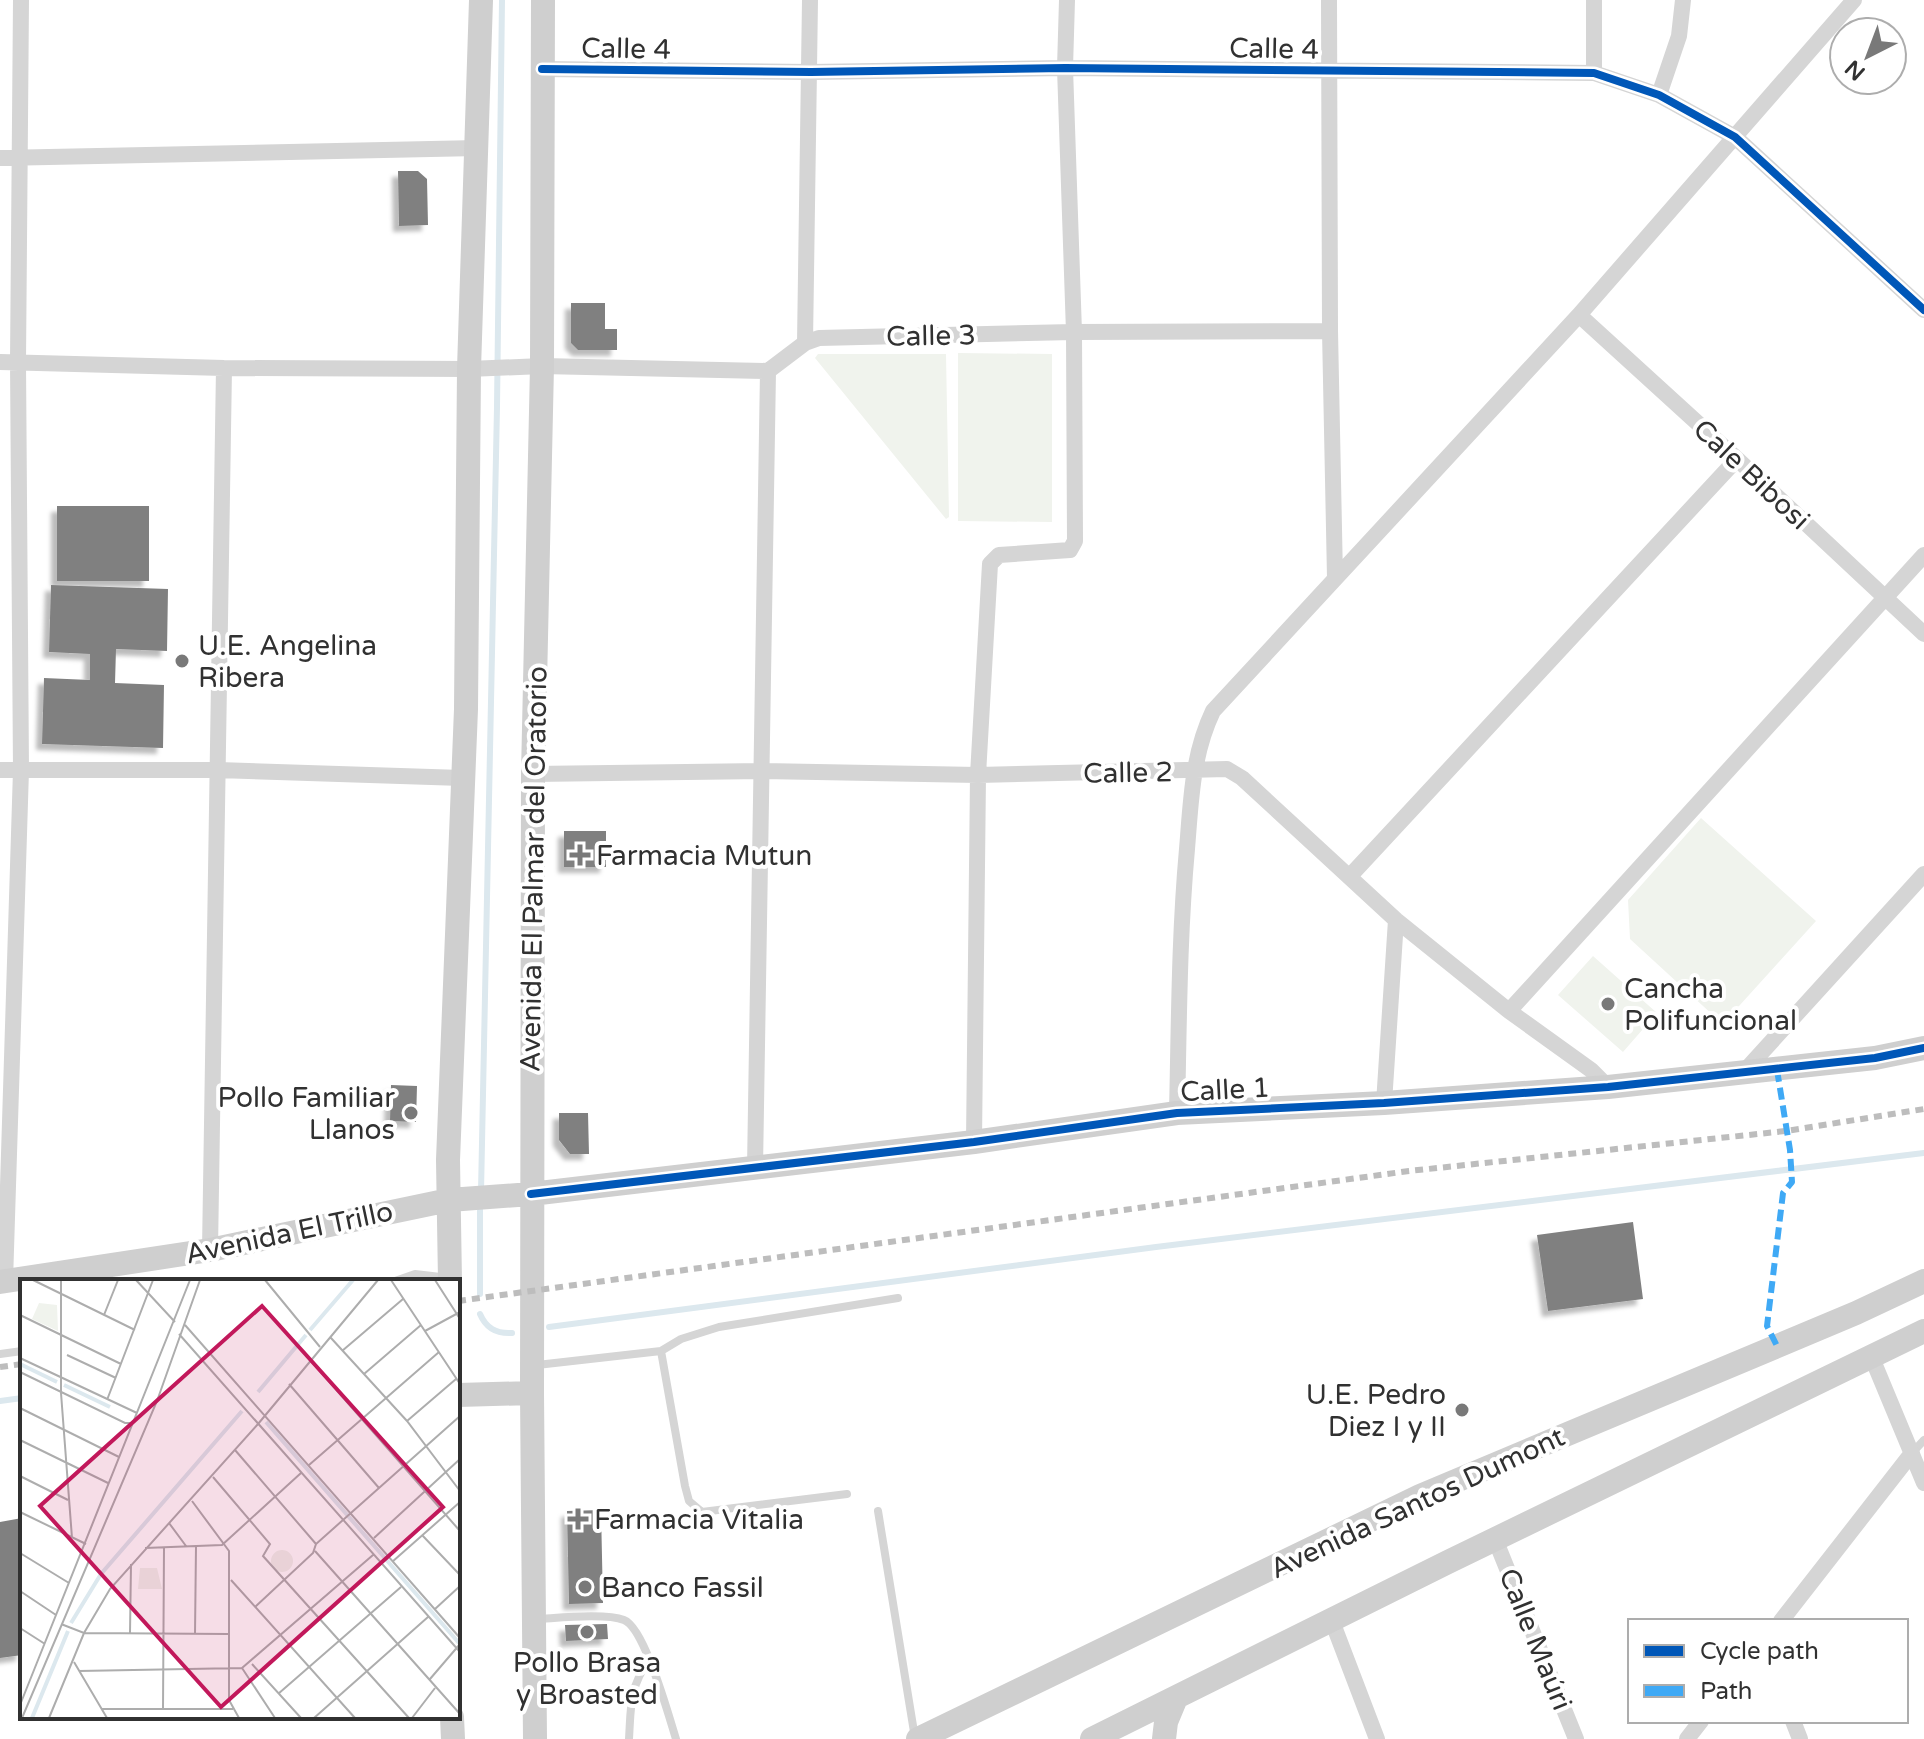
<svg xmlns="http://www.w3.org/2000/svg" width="1924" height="1739" viewBox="0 0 1924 1739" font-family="'Varela Round',sans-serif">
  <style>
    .green { fill: #f0f3ed }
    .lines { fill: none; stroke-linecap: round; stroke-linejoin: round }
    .stream { stroke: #dce8ee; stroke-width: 6 }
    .building { fill: #808080; filter: url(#shadow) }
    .lane { stroke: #d5d5d5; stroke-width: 8 }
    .street { stroke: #d5d5d5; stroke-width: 16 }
    .secondary { stroke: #cfcfcf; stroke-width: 24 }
    .rail { stroke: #bdbdbd; stroke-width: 6; stroke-dasharray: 8 6; stroke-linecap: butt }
    .quiet { stroke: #3fa9f5; stroke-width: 6; stroke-dasharray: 12 6; stroke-linecap: butt }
    .cycleway-casing { stroke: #fff; stroke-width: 13 }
    .cycleway { stroke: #0057b8; stroke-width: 8 }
    .poi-dot { fill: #797979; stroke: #fff; stroke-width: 3 }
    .labels { text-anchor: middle; stroke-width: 8; stroke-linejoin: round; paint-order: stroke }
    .street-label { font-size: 28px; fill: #313131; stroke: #fff }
    .poi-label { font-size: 28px; fill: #313131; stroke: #fff; text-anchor: start }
    .inset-river { fill: none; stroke: #dce8ee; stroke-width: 4 }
    .inset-road { fill: none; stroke: #adadad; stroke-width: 2 }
    .view { fill: #c2185b; fill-opacity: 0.15; stroke: #c2185b; stroke-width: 4 }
    .inset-edge { fill: none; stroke: #313131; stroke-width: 4 }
  </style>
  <defs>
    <filter id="shadow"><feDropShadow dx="-6" dy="6" stdDeviation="2" flood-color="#0004"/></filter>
  </defs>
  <rect width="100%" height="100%" fill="#fff"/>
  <!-- green -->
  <path class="green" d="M958 353 1052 354V522L958 521Z
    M818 354H946L949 517 946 519 815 358Z
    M1701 818 1816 921 1730 1016 1715 1017 1630 939 1628 900Z
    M1593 956 1657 1013 1623 1052 1558 995Z"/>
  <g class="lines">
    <!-- stream -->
    <path class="stream" d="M481 1192 497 407 502 0
      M480 1294V1203
      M480 1314C486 1328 496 1334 512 1333
      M549 1327 1156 1247 1924 1153
      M0 1401 22 1398"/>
  </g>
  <!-- building -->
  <path class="building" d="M398 171H418L427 179 428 225 399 226Z
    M571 303H605V329H617V350H578L571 343Z
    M57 506H149V581H57Z
    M51 585 168 589 167 651 116 649 115 683 164 685 163 748 42 744 44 678 90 680V654L49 652Z
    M564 831H606V867H564Z
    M391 1085 417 1086 416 1122 390 1121Z
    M559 1113H588L589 1154H570L559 1140Z
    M1633 1222 1643 1299 1548 1311 1537 1235Z
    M601 1510 603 1603 569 1604 567 1511Z
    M22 1518V1655L0 1658V1522Z
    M607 1624 608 1639 566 1641 565 1625Z"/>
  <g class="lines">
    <!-- lane -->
    <path class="lane" d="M395 1281 415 1274 449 1278
      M661 1351 685 1486 689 1501 702 1512 847 1494
      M0 1354 22 1351
      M537 1365 661 1351 681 1339 719 1327 898 1298
      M1912 1453 1924 1440
      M878 1511 915 1738
      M537 1619C558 1618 606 1613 624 1620 645 1628 669 1717 676 1739
      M629 1739C631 1707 629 1688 649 1660"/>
    <!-- street -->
    <path class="street" d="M1329 0 1330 331 1335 578
      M1594 0V73
      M542 69 811 72 1065 68 1594 73 1659 95 1735 137 1924 310
      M1659 95 1679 36 1683 0
      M0 158 478 148
      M1579 315 1737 459 1924 634
      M805 343 810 0
      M0 362 224 368 469 369 542 366 768 371 805 343 819 338 1074 332 1330 331
      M0 770H218L462 778
      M533 774 763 771 978 775 1227 769 1242 778 1396 920 1509 1011 1591 1070 1608 1087
      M1350 876 1737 459
      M1509 1011 1924 555
      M1742 1074 1924 874
      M1384 1103 1396 920
      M1177 1113C1179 1025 1179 937 1187 849 1191 801 1192 755 1213 711L1579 315 1854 0
      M974 1142 978 775 990 564 999 555 1070 550 1075 541 1074 332 1065 68 1067 0
      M755 1168 768 371
      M210 1250 224 368
      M5 1282 21 770 18 362 21 0
      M1872 1358 1924 1483
      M1495 1539 1576 1739
      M1332 1621 1377 1739
      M1781 1621 1912 1453
      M1793 1721 1800 1739
      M1687 1739 1701 1721"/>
    <!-- secondary -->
    <path class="secondary" d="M450 1281 448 1160 466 709 469 369 481 0
      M0 1282 210 1250 449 1200 531 1194 974 1142 1177 1113 1384 1103 1608 1087 1875 1058 1924 1048
      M458 1395 532 1393
      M452 1717 453 1739
      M535 1739 532 1393 533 774 542 366 543 0
      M918 1739 1420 1496 1856 1313 1924 1281
      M1092 1739 1448 1562 1924 1331
      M1164 1739 1166 1722 1176 1698"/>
    <!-- rail -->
    <path class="rail" d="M458 1301 1409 1171 1786 1131 1924 1109
      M0 1367 22 1364"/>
    <!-- quiet -->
    <path class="quiet" d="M1777 1070 1790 1150 1792 1182 1783 1193 1767 1326 1777 1346"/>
    <!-- cycleway casing -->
    <g class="cycleway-casing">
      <path id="cycleway" d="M542 69 811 72 1065 68 1594 73 1659 95 1735 137 1924 310
        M531 1194 974 1142 1177 1113 1384 1103 1608 1087 1875 1058 1924 1048"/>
    </g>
    <!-- cycleway -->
    <use href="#cycleway" class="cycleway"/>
  </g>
  <!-- markers -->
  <g class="poi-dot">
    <circle cx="182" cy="661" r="8"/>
    <path d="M576 843h8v8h8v8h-8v8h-8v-8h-8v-8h8z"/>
    <circle cx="1608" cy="1004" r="8"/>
    <circle cx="411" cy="1113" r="8"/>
    <circle cx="1462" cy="1410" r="8"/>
    <path d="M574 1507h8v8h8v8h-8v8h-8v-8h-8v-8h8z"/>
    <circle cx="585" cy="1587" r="8"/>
    <circle cx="587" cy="1632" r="8"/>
  </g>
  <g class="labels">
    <!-- street labels -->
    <g class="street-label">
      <text transform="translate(626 48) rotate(1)" y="10">Calle 4</text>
      <text transform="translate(1274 48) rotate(1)" y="10">Calle 4</text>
      <text transform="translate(931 335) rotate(-1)" y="10">Calle 3</text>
      <text transform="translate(1752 474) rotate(43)" y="10">Cale Bibosi</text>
      <text transform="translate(1128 772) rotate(-1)" y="10">Calle 2</text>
      <text transform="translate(533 869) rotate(-89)" y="10">Avenida El Palmar del Oratorio</text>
      <text transform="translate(1225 1089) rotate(-3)" y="10">Calle 1</text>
      <text transform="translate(289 1232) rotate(-12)" y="10">Avenida El Trillo</text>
      <text transform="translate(1417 1502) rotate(-25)" y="10">Avenida Santos Dumont</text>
      <text transform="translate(1536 1639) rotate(68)" y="10">Calle Maúri</text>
    </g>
    <!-- poi labels -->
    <g class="poi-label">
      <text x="198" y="655">U.E. Angelina<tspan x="198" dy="32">Ribera</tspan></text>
      <text x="596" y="865">Farmacia Mutun</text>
      <text x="1624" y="998">Cancha<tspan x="1624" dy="32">Polifuncional</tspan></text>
      <text x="395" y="1107" text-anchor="end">Pollo Familiar<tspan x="395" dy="32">Llanos</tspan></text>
      <text x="1446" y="1404" text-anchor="end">U.E. Pedro<tspan x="1446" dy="32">Diez I y II</tspan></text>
      <text x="594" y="1529">Farmacia Vitalia</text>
      <text x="601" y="1597">Banco Fassil</text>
      <text x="587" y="1672" text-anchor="middle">Pollo Brasa<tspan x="587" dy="32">y Broasted</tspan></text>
    </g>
  </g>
  <!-- overview -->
  <g transform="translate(20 1279)">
    <rect width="440" height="440" fill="#fff"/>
    <path d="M19 24 37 26 38 52 12 40ZM251 282a11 11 0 1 1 22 0a11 11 0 1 1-22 0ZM120 289H137L142 310H118Z" fill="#f0f3ed"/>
    <path class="inset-river" d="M290 51 333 1M0 85 37 103M44 106 90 128M238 113 286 56M246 143 439 364M51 344 81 295 222 132M12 439 48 352"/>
    <path class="inset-road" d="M13 1 115 51M41 1V114L52 259M116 1 155 43M245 1 300 68M371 1 440 105M415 1 440 40M0 36 101 85M84 36 98 1M165 46 440 359M405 52 440 33M159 55 440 373M311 59 387 142 440 212M322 72 383 20M47 76 96 99M0 79 117 134M291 82 440 252M0 93 105 144H114M344 95 401 46M269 105 359 209M87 121 133 1M0 129 99 178M387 142 436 100M238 145 358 1M0 161 88 204M215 171 296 265M289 186 419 73M0 197 48 221M193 198 250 265 243 277 389 439M172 222 209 272V421L219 439M0 233 66 265M149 244 166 267M402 256 440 296M354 259 440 180M125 269 202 266 281 194M295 272 440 435M0 274 49 304M372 283 440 223M211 301 335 439M0 312 36 336M235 328 293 274 296 265 440 137M415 330 440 307M41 345 64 354 208 355M0 349 25 365M110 354 111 285M175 355 176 267M54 383 87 439M232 385 281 439M222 389 255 439M59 392 222 389 353 276M410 400 440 365M258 415 381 308M0 426 170 1M81 430H213M143 430 144 268M2 439 137 122 180 1M29 439 64 354 90 310 238 145M294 439 408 338M392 439 415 409"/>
    <path class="view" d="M242 27 423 228 201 428 20 227Z"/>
    <rect width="440" height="440" class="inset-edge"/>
  </g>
  <!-- legend -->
  <rect x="1628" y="1619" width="280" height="104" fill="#ffffff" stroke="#adadad" stroke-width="2"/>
  <rect x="1644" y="1645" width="40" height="12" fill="#0057b8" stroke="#adadad" stroke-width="2"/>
  <text x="1700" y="1659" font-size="24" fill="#313131">Cycle path</text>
  <rect x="1644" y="1685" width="40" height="12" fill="#3fa9f5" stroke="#adadad" stroke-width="2"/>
  <text x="1700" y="1699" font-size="24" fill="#313131">Path</text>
  <!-- north arrow -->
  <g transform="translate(1868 56) rotate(222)"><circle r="38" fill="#ffffff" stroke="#adadad" stroke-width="2"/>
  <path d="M0-6L14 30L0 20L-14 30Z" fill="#797979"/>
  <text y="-12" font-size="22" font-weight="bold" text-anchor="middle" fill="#313131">N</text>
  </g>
</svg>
